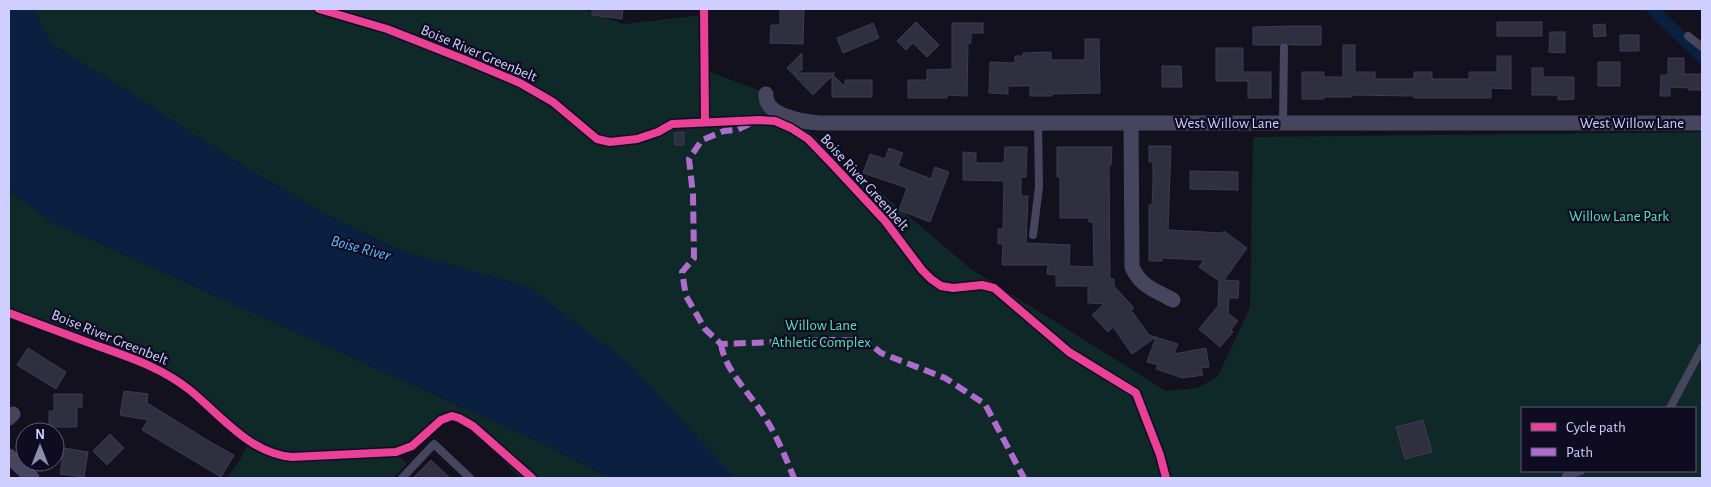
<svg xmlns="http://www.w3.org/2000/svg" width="1711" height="487" viewBox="0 0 1711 487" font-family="'Alegreya Sans',sans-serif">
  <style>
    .green { fill: #0f2928; fill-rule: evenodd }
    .water { fill: #092041 }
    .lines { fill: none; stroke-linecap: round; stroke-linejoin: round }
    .canal { stroke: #092041; stroke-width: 12 }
    .building { fill: #302f40; stroke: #3e3b52 }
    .service { stroke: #45465e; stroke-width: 8 }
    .minor { stroke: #45465e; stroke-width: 15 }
    .quiet { stroke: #b06ccc; stroke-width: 6; stroke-dasharray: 12 6; stroke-linecap: butt }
    .cycleway-casing { stroke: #0f0c22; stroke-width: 11 }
    .cycleway { stroke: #ea4096; stroke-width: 8 }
    .labels { text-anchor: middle; stroke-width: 4.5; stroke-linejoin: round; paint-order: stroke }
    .street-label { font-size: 15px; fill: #d0ceff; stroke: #0f0c22 }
    .park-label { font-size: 15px; fill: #52e6b8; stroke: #0f0c22 }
    .water-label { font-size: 16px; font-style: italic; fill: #5cbdff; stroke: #0f0c22 }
  </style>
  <rect width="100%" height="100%" fill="#12111d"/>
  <!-- green -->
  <path class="green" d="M33 9H582L624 24 703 15 705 70 761 91 971 269 1166 391 1198 388 1218 376 1250 307 1253 137 1702 132V478H735L529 287 404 252 327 215 235 161 129 92 52 45ZM1522 408H1695V471H1522Z
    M9 191 52 222 546 445 611 478H520L506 464 504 454 473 426 459 418 452 416 441 420 417 443 406 449 396 452 292 457C251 454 221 416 191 391 164 369 132 358 99 346 69 335 39 324 9 313Z
    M247 446 284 461 399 456 407 464 393 478H227L238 463Z"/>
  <!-- water -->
  <path class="water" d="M9 9H33L52 45 129 92 235 161 327 215 404 252 529 287 632 366 735 478H611L546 445 52 222 9 191Z"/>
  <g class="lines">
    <!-- canal -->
    <path class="canal" d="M1652 9 1702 57"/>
  </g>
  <!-- building -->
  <path class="building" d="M592 9H623L622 19 592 15Z
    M780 9H804L803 44 770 43 771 25H780Z
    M916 22 939 45 927 57 913 43 906 50 897 41Z
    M1497 22H1542V36H1497Z
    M873 23 879 38 843 53 837 38Z
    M952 23H983V33H971V43H968L967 96 947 95V98H908V80H927V70L952 69Z
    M1605 24 1606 36 1594 37 1593 25Z
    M1290 26H1321V45H1290L1284 41 1279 45H1253V27Z
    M1550 32H1565V53L1549 52Z
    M1620 35H1639V51H1620Z
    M1085 39H1099L1100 93 1052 94V96H1030V86H1008V94L989 93 990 62 1015 63V56H1023V53L1051 52V60H1085Z
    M1343 45H1355V72H1375V79H1414V72H1432V79H1469V72H1497V56H1511V89L1491 88V98H1414V96L1351 95V97H1324V99H1302V72H1324V77H1343Z
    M1216 48H1243V72H1271V98H1248V81H1216Z
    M802 53V70L794 73H835L833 75 845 87V80H872V97H832V76L813 95 787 68Z
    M1668 58H1684V74H1702V90H1689V88L1670 87V96H1660L1661 75H1668Z
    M1598 62H1620V86H1598Z
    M1162 66H1181L1182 87H1162Z
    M1532 68H1543V77H1574V99L1558 100V95H1532Z
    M684 132V145H675L674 133Z
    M1149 146H1171L1168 230 1223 233 1224 231 1247 248 1224 280 1239 281 1238 298H1229L1228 313 1238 321 1231 330 1233 332 1220 347 1199 329 1218 306 1219 281 1199 267 1204 260 1162 258V261H1149V205H1152L1153 183V162H1149Z
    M1005 147H1027L1026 177H1021V196H1028L1026 243 1070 245 1069 266 1094 267 1093 222H1089V218H1060V177H1057V147H1112L1111 165H1109L1110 279H1114V286L1134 308 1131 310 1149 335 1178 344 1174 354 1206 348 1209 367 1201 368 1203 375 1183 378 1156 369 1158 365 1147 362 1156 337 1132 354 1113 327 1108 332 1092 315 1104 304 1088 303V286H1056V275L1047 274 1048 265H1002L1003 244H998V229H1003L1004 181 963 180V152L976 153V163H1004Z
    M889 148 903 153 898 166 931 179 935 167 949 172 930 222 899 210 907 188 863 173 870 154 885 159Z
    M1190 171 1238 172V190L1190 189Z
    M28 348 66 372 56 389 17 365Z
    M124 391 148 394 147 403 212 443 234 455 221 477 142 430 148 420 120 415Z
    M54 394H82V407H77V427H49V411H54Z
    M1423 420 1432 452 1405 459 1396 427Z
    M110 434 124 448 107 465 93 451Z
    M64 448 88 452 84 477 60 474Z
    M431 460 450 478H413Z"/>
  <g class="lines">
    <!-- service -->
    <path class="service" d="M1688 36 1702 47
      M1283 123 1284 47
      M1033 235 1039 187 1038 123
      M1670 408 1702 348
      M1566 476 1581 471
      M402 478 434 444 470 478"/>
    <!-- minor -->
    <path class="minor" d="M766 94C764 116 805 122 820 123H1702
      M1131 123 1132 267C1140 286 1155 290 1173 300
      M9 418 13 414
      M9 456 32 478"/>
    <!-- quiet -->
    <path class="quiet" d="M749 124 737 130 724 131 702 140 689 159 693 195 694 258 682 272 686 296 705 329 721 344 832 340 867 341 881 353 945 378 985 404 1024 478
      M721 344C725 371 750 393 764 416 777 436 785 456 794 478"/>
    <!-- cycleway casing -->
    <g class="cycleway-casing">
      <path id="cycleway" d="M319 9 387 29 468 61 520 83 553 102 597 139 610 142 637 139 658 132 672 124 759 120 775 121 791 128 808 139 833 165 885 221 922 270 931 279 941 286 953 288 982 285 994 288 1069 352 1136 393 1160 455 1166 478
        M704 9 705 122
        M9 313C38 324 66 334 95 345 129 357 163 368 191 391 221 416 251 454 292 457L396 452 412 446 441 420 452 416 459 418 473 426 532 478"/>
    </g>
    <!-- cycleway -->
    <use href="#cycleway" class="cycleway"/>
  </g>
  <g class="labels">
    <!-- street labels -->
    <g class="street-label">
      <text transform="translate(479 53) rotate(23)" y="5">Boise River Greenbelt</text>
      <text x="1227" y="128">West Willow Lane</text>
      <text x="1632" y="128">West Willow Lane</text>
      <text transform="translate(865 182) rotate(48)" y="5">Boise River Greenbelt</text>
      <text transform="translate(110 337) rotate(22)" y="5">Boise River Greenbelt</text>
    </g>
    <!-- park labels -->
    <g class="park-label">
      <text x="1619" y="221">Willow Lane Park</text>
      <text x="821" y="330">Willow Lane<tspan x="821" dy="17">Athletic Complex</tspan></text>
    </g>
    <!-- water labels -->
    <g class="water-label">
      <text transform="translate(361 247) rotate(15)" y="6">Boise River</text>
    </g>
  </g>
  <!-- border -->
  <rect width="1711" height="487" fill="none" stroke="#d0ceff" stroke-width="20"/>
  <!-- legend -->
  <rect x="1521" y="407" width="175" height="65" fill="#0f0c22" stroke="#5c5a7a"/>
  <rect x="1531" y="423" width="25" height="8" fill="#ea4096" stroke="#5c5a7a"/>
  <text x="1566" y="432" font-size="15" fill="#d0ceff">Cycle path</text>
  <rect x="1531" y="448" width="25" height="8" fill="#b06ccc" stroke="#5c5a7a"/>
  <text x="1566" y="457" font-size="15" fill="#d0ceff">Path</text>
  <!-- north arrow -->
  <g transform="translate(40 447)"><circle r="24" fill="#0f0c22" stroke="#5c5a7a"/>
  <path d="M0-4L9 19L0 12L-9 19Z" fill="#8e8cb0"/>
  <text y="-8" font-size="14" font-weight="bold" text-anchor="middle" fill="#d0ceff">N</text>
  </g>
</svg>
